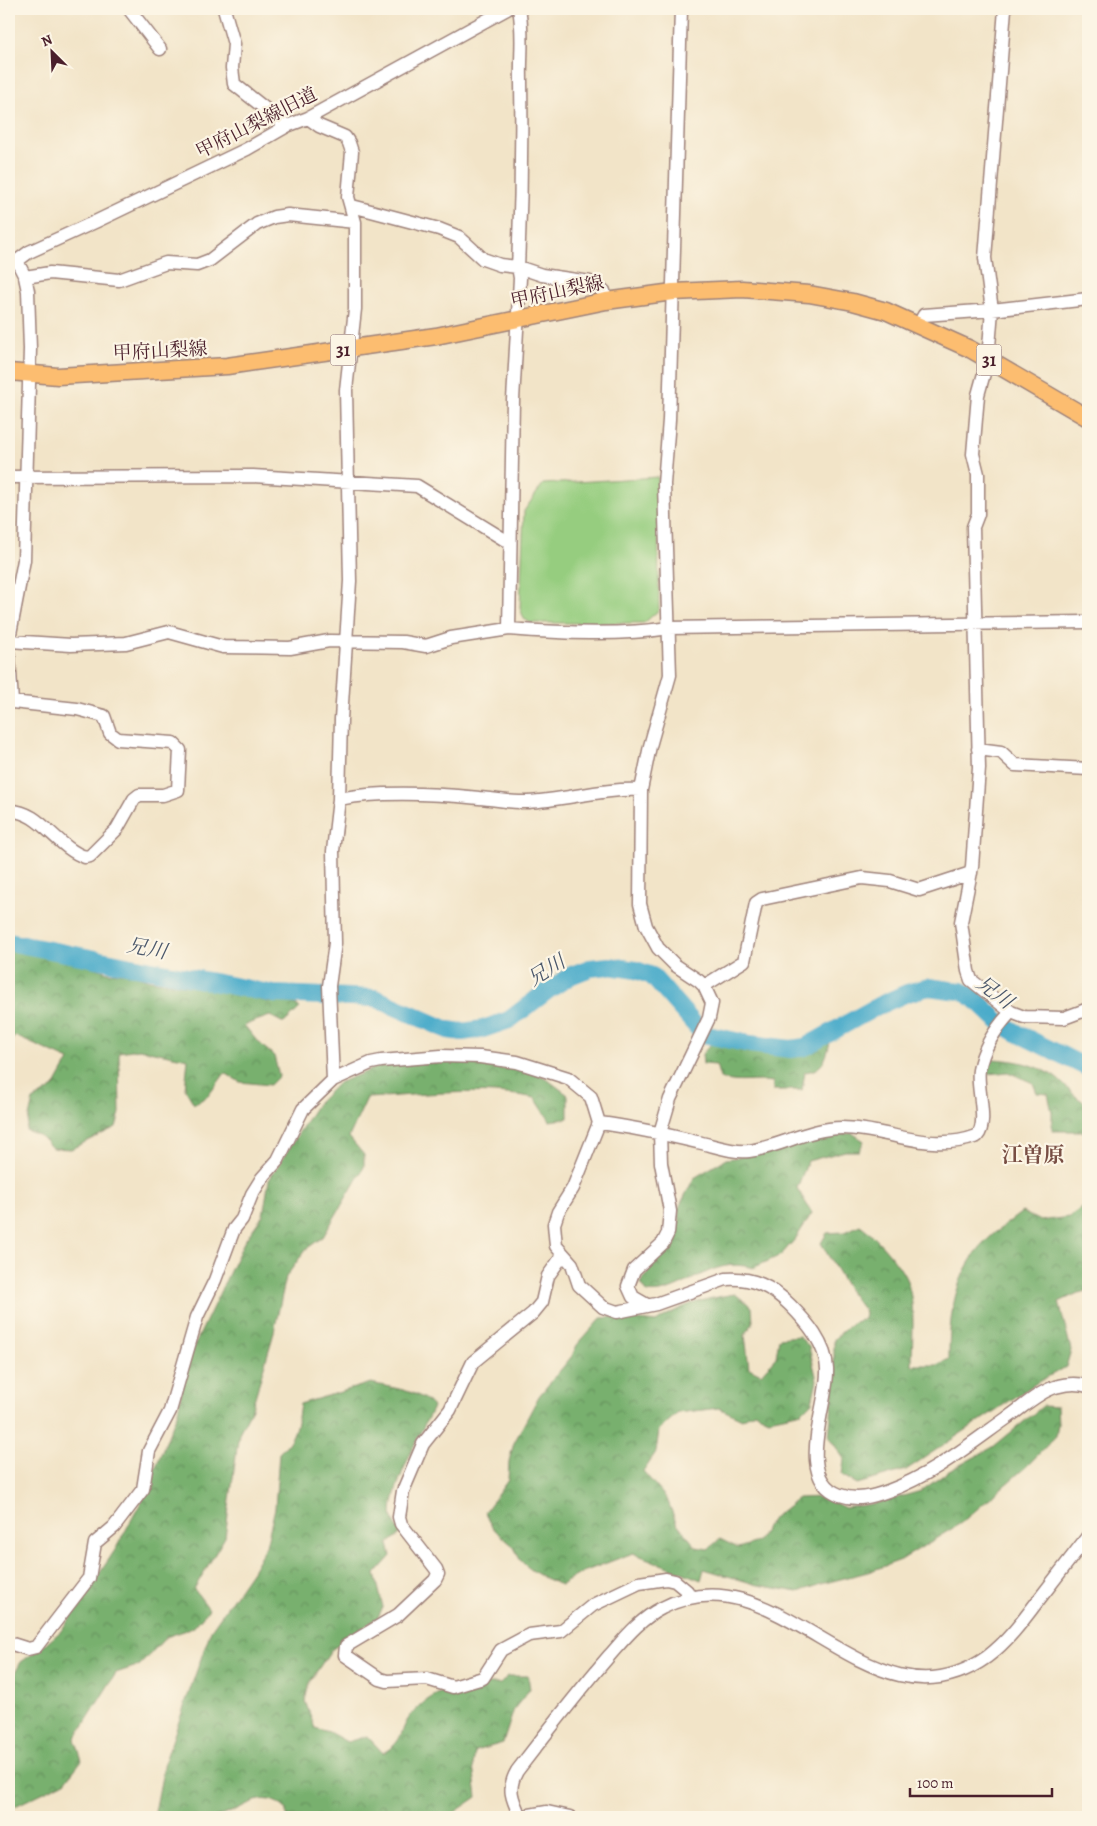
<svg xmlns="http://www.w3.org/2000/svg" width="1097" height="1826" viewBox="0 0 1097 1826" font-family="Alegreya,'Noto Serif JP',serif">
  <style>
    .grass { fill: #96cd7f; stroke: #707655 }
    .forest { fill: url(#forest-crowns); stroke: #61684c }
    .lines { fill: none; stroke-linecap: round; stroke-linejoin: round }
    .river { stroke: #4bacca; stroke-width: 18 }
    .minor-casing { stroke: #9e827a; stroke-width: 15 }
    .major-casing { stroke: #9e827a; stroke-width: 19 }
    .minor { stroke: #fff; stroke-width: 12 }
    .major { stroke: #fcbd6f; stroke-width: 16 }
    .labels { text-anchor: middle; stroke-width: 4.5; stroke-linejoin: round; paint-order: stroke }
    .shield { fill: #fcf5e5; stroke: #7f5f63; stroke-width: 1 }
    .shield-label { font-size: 18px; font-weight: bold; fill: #4a1f2b }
    .street-label { font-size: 19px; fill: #4a1f2b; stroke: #fcf5e5 }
    .water-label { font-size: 20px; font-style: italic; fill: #4a576b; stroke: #fcf5e5 }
    .quarter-label { font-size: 21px; font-weight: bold; fill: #784e44; stroke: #fcf5e5 }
  </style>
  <defs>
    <pattern id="forest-crowns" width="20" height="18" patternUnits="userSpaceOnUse" patternTransform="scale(1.25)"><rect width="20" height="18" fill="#78b06e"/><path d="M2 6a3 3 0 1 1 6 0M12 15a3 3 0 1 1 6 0" fill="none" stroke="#648f5b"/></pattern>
  </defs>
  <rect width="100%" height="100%" fill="#fcf5e5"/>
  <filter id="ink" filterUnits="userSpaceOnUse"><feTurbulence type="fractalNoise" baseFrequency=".02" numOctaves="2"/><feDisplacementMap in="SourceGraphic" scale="10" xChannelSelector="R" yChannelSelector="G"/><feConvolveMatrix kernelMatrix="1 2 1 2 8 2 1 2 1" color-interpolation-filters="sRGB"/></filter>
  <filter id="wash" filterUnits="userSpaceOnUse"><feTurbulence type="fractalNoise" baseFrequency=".0096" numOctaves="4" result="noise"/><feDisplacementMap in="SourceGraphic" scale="20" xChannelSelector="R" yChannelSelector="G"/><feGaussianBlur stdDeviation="1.12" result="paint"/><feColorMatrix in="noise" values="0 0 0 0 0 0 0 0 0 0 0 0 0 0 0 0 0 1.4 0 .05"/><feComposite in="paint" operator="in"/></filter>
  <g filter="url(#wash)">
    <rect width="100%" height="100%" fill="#f2e4c8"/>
    <!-- grass -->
    <path class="grass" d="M658 477 659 610 644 623H531L524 619 520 608 524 511 543 484Z"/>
    <!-- forest -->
    <path class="forest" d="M9 947 66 957 107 972 133 974 149 980 236 993 268 1002 294 1003 300 1008 284 1023 270 1016 244 1025 257 1041 274 1056 279 1076 270 1085 240 1082 225 1073 208 1096 194 1104 185 1089 188 1059 139 1049 119 1052 120 1113 116 1127 71 1149 52 1148 40 1136 26 1130 33 1100 54 1087 69 1060 15 1036 9 1044Z
      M822 1041 830 1042C826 1058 824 1070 805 1072L802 1090H773V1082C755 1079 737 1085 720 1078L716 1065 703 1064 702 1054 712 1043 782 1055 806 1052Z
      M987 1059C1009 1059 1036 1063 1055 1077 1067 1086 1074 1098 1088 1104V1137L1082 1131H1052V1112L1048 1094 1037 1093 1033 1083 1008 1072 989 1074 983 1069Z
      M441 1060 469 1062 500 1069 524 1068 544 1077 568 1095V1118L550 1121 535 1098C480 1087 423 1095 367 1098L349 1137 364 1155V1167L323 1237 306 1249 286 1277 273 1336 251 1411 239 1433 225 1537 194 1589 209 1609 193 1628 166 1637 140 1665 116 1673 75 1739 82 1760 65 1782 11 1808 9 1806V1684L21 1662 45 1645 61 1631 115 1550 145 1495 178 1411 187 1361 244 1242 263 1215 269 1180 317 1104 338 1083 378 1067Z
      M852 1133 864 1141 859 1151H845L808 1161 797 1188 812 1213 796 1238 781 1255 753 1268C709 1254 682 1298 646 1292L640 1283 672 1241 680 1221 678 1209 694 1178 726 1159 766 1153 801 1141Z
      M1088 1203V1291L1078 1293 1059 1302 1071 1350 1066 1367 1038 1382 906 1470 857 1484 842 1475 844 1459 829 1437 834 1382V1339L852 1323 864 1319 865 1312 849 1291 821 1243 827 1233 844 1232 860 1225C874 1234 904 1268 908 1284 916 1309 912 1339 912 1365H937L949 1359C949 1316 954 1273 986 1241 997 1230 1010 1221 1022 1212L1040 1221 1069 1217Z
      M735 1294 752 1307 753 1323 745 1335 749 1368 761 1374 776 1357 779 1338 799 1336 809 1347 817 1380 812 1402 802 1412 769 1419 754 1412 742 1419 719 1408 678 1413 659 1430 656 1452 643 1471 667 1499 676 1522 696 1547 708 1549 720 1539 738 1548 757 1542 774 1517 798 1498 823 1497 845 1508 882 1502 921 1491 949 1471 993 1447 1043 1406 1057 1407 1058 1424 1056 1436 1027 1466 961 1523 901 1560 868 1572 825 1583 798 1592 758 1585 704 1569 701 1580 633 1553 583 1572 561 1585C546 1579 533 1573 521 1561 517 1556 516 1548 511 1544 499 1534 489 1527 485 1512L508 1480 509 1461 514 1443 539 1396 572 1356 577 1345 601 1318 612 1317 656 1322C683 1304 703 1299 735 1294Z
      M371 1383C391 1388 420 1390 433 1407 422 1431 386 1495 393 1519 395 1524 398 1529 401 1533L388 1544 391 1556 375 1574 383 1607 378 1617 331 1650 309 1683 305 1701 315 1728 329 1732 347 1742 367 1736 383 1753C406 1740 398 1731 412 1714 436 1686 466 1684 500 1684L508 1676H528L530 1689 514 1709 503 1743 475 1751 473 1766 477 1797 448 1817H287V1810C261 1785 243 1812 216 1817 199 1821 172 1817 154 1817L165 1761 211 1630 252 1571 266 1546 275 1508 279 1453C295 1439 297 1425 300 1404Z"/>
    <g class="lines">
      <!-- river -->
      <path class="river" d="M9 942 274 994 375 998 448 1030 462 1032 483 1029 509 1020 547 991 572 975 590 968 609 966 636 970 652 976 703 1034 750 1044 791 1049 805 1047 878 1006 907 993 929 987 950 990 962 991 975 999 999 1022 1017 1033 1088 1068"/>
    </g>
  </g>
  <g filter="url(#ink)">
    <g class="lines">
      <!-- minor casing -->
      <g class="minor-casing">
        <path id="minor" d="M129 9 160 49
          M224 9 234 44 232 68 234 84 287 126
          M519 9C524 33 520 56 521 81 522 143 521 205 518 267L520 278 513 400 509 629C560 633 619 636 669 628L1088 622
          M1005 9 985 258 992 310 988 359 978 395 973 454 978 474V514L973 527 979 768 972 867 961 922 968 971 971 980 1011 1012 1024 1017 1064 1018 1088 1009
          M308 118 319 126 345 137 349 143 352 152 348 197 355 222V309L346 390 350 581 341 719 339 799 333 851 335 943 329 986 333 1080
          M352 206 439 229 459 237 483 259 500 265 518 267 542 275 590 282 604 291 606 301
          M17 261 29 252 97 221 247 149 287 126 308 118 507 9
          M25 277 50 273 119 280 166 263 197 265 210 260 257 224 274 217 288 215 355 222
          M919 324 924 315 992 310 1088 299
          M9 477 253 476 417 486 510 543
          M9 639 24 560 30 349 28 291 25 277 17 261 11 260
          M9 641 71 645 126 643 169 632 223 647 290 648 329 641 403 642 426 646 451 638 509 629
          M9 656 12 702 77 709 104 716 110 733 118 739 173 743 180 750 178 790 163 795H139L134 799 117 829 90 856 85 857C57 848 39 809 9 811
          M978 749 1001 752 1015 765 1088 769
          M339 799C379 791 438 794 479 798 496 799 512 803 528 802 567 800 602 788 641 790
          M704 986 744 961 756 903 762 899 862 878 890 881 919 890 971 873
          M599 1123C632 1127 664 1134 697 1142 713 1145 732 1153 749 1151 780 1147 809 1128 842 1128 888 1128 928 1154 977 1136 989 1123 976 1087 979 1070 983 1048 996 1028 1011 1012
          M563 1255 548 1276 542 1302 533 1313 473 1362 450 1410 423 1444 403 1491 399 1517 401 1524 436 1569 438 1574 435 1580 398 1615 346 1646 345 1655 380 1679 387 1681 427 1679 453 1687 483 1678 501 1650 529 1635 561 1631 593 1605 639 1583 666 1579 675 1581 687 1591 690 1597
          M647 1305 633 1297 628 1286 634 1270 663 1243 668 1233 670 1211 661 1163 660 1133 670 1099 709 1018 712 1003 704 986 699 981 675 965 658 948 646 926 640 904 641 790 650 746 670 675 664 484 669 420 681 9
          M9 1643 28 1649 36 1647 89 1578 95 1543 114 1527 143 1489 149 1451 170 1411 197 1317 215 1280 234 1229 242 1219 252 1194 262 1178 278 1160 303 1109 333 1080 371 1063 381 1061 441 1056 480 1057 517 1062 568 1078 591 1097 599 1123 573 1188 558 1212 554 1224 556 1246 572 1264 579 1285 603 1307 617 1312 656 1304 726 1279C753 1277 772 1287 790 1305 807 1322 826 1344 827 1369 829 1404 793 1478 840 1495 857 1501 872 1497 888 1491 932 1475 969 1445 1007 1418 1022 1408 1037 1393 1055 1387 1065 1384 1078 1383 1088 1386
          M520 1816C512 1799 507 1788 517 1771 547 1732 577 1693 609 1656 625 1638 640 1619 662 1608 779 1545 870 1741 987 1657 1007 1642 1022 1622 1037 1602 1054 1580 1071 1558 1088 1536
          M518 1817 547 1812 570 1817"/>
      </g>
      <!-- major casing -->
      <g class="major-casing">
        <path id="major" d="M9 372 58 376 227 366 436 336 606 301 673 292 742 289 809 294 853 302 886 311 970 349 1088 418"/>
      </g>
      <!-- minor -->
      <use href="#minor" class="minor"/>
      <!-- major -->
      <use href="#major" class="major"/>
    </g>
  </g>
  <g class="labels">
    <!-- shield labels -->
    <g class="shield">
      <rect x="330.5" y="334.5" width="25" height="31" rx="4"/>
      <rect x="976.5" y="344.5" width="25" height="31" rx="4"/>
    </g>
    <g class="shield-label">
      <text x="343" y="356">31</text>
      <text x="989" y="366">31</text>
    </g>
    <!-- street labels -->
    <g class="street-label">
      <text transform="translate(256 122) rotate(-27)" y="7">甲府山梨線旧道</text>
      <text transform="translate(557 291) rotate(-12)" y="7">甲府山梨線</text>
      <text transform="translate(160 350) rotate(-3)" y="7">甲府山梨線</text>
    </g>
    <!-- water labels -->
    <g class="water-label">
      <text transform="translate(147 948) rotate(11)" y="7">兄川</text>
      <text transform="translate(546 970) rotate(-32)" y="7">兄川</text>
      <text transform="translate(995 992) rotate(37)" y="7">兄川</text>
    </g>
    <!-- quarter labels -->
    <g class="quarter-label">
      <text x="1033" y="1162">江曽原</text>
    </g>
  </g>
  <!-- margin -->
  <rect width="1097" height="1826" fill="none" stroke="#fcf5e5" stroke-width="30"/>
  <!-- north arrow -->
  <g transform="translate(52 52) rotate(336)" stroke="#fcf5e5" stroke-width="4" paint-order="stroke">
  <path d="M0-4L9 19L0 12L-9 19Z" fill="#4a1f2b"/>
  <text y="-8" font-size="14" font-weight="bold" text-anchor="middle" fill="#4a1f2b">N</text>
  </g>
  <!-- scale -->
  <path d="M910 1788v8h142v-8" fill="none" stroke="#4a1f2b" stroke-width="2.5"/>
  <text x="917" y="1788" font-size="15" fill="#4a1f2b" stroke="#fcf5e5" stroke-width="4" paint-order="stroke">100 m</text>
</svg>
